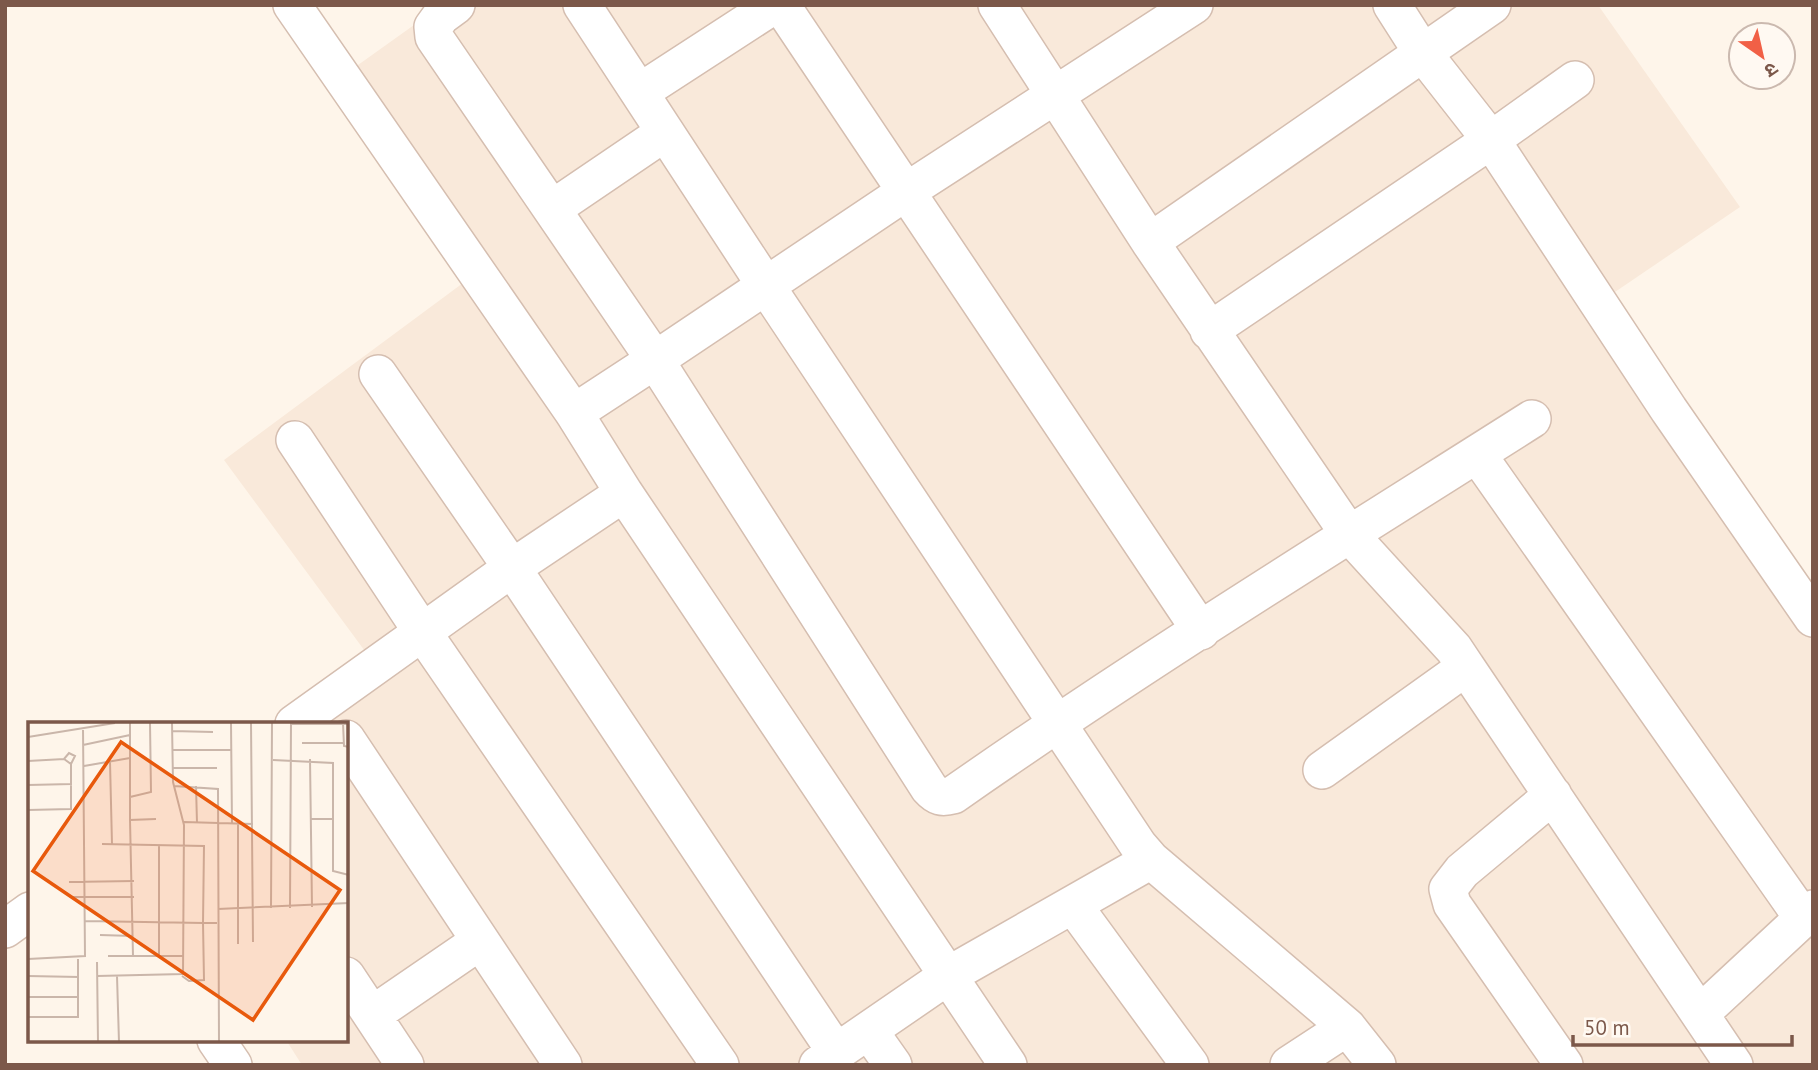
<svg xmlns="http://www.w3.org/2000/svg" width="1818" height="1070" viewBox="0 0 1818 1070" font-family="'PT Sans','Noto Sans Devanagari',sans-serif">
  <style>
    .residential { fill: #f9e9da }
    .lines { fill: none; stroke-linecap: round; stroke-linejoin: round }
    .minor-casing { stroke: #d5beb0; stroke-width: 40 }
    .minor { stroke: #fff; stroke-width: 37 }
    .inset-road { fill: none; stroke: #cab6aa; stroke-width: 2 }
    .view { fill: #e8590c; fill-opacity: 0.15; stroke: #e8590c; stroke-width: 3.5 }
    .inset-edge { fill: none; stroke: #7c584a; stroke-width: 3.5 }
  </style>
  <rect width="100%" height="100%" fill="#fef5ea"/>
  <!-- residential -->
  <path class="residential" d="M442 5H1598L1740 207 1587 311 1813 637V1065H302L286 1040H346V724L329 723 387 681 224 460 463 283 344 75Z"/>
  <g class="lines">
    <!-- minor casing -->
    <g class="minor-casing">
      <path id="minor" d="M292 5 574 413 624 493 1008 1065
        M456 5 441 16 433 27 434 37 655 360 907 191 1194 5
        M582 5 766 286 1138 845 1151 860 1347 1027 1377 1065
        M781 5 1201 631
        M997 5 1150 242 1349 534 1454 649 1466 667 1322 770
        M1392 5 1422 52 1491 140 1669 410 1813 618
        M640 92 774 5
        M552 209 664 133
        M1150 242 1492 5
        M1209 331 1491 140 1575 80
        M378 374 512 568 836 1052
        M574 413 655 360 929 788C937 797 942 798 953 795 1142 663 1338 542 1532 419
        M295 440 423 633 720 1065
        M1477 454 1803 918
        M1466 667 1734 1065
        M294 724 512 568 624 493
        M346 739 563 1065
        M1553 795 1462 871 1448 889 1452 904 1564 1065
        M1073 905 1190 1065
        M5 929 30 911
        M346 976 405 1065
        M1701 1013 1813 909
        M372 1015 480 941
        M869 1031 893 1065
        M216 1040 233 1065
        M818 1065 949 975 1151 860
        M1289 1065 1347 1027"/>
    </g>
    <!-- minor -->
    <use href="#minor" class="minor"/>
  </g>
  <!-- overview -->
  <g transform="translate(28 722)">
    <rect width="320" height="320" fill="#fef5ea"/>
    <path class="inset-road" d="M203 1 204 102M223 1 225 220M315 1 316 24 321 25M263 2H321M144 9 185 10M0 15 87 1M274 21H315M55 23 102 13M145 28H203M282 37 284 185M245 38 305 41V149L321 153M0 39 36 37 43 42 47 34 41 31 36 37M82 40 84 122M56 44 102 36M145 46H189M0 63 44 62M146 64 190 67 191 320M168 64 169 101M102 75 123 70 122 1M0 88 43 87V42M283 97H305M102 98V1M156 100 225 102M210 102V222M74 122 176 124 175 201H189M41 160 106 159M43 175H106M243 186 244 1M262 186 263 1M190 187 321 181M57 199 175 201 176 258 161 259 154 254M72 213 105 214M80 234H155M105 234 102 98 128 97M131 234V123M0 237 57 234 55 6M69 240 70 320M0 254 51 255M69 254 155 252 156 103 145 60 144 1M89 254 91 320M0 275H50M0 295H50V237"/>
    <path class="view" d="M93 20 312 168 225 298 5 149Z"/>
    <rect width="320" height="320" class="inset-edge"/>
  </g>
  <!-- border -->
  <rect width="1818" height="1070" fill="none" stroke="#7c584a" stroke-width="14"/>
  <!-- north arrow -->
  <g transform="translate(1762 56) rotate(146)"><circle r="33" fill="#fff9f2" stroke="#cbb9af" stroke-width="2"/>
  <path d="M0-5L12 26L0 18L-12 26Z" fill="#f16046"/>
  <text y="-10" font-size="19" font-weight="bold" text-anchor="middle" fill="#7c584a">उ</text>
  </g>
  <!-- scale -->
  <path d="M1573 1035v10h219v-10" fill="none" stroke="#7c584a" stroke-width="3.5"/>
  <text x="1584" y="1035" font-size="21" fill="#7c584a" stroke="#fff9f2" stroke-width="5" paint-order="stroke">50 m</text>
</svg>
